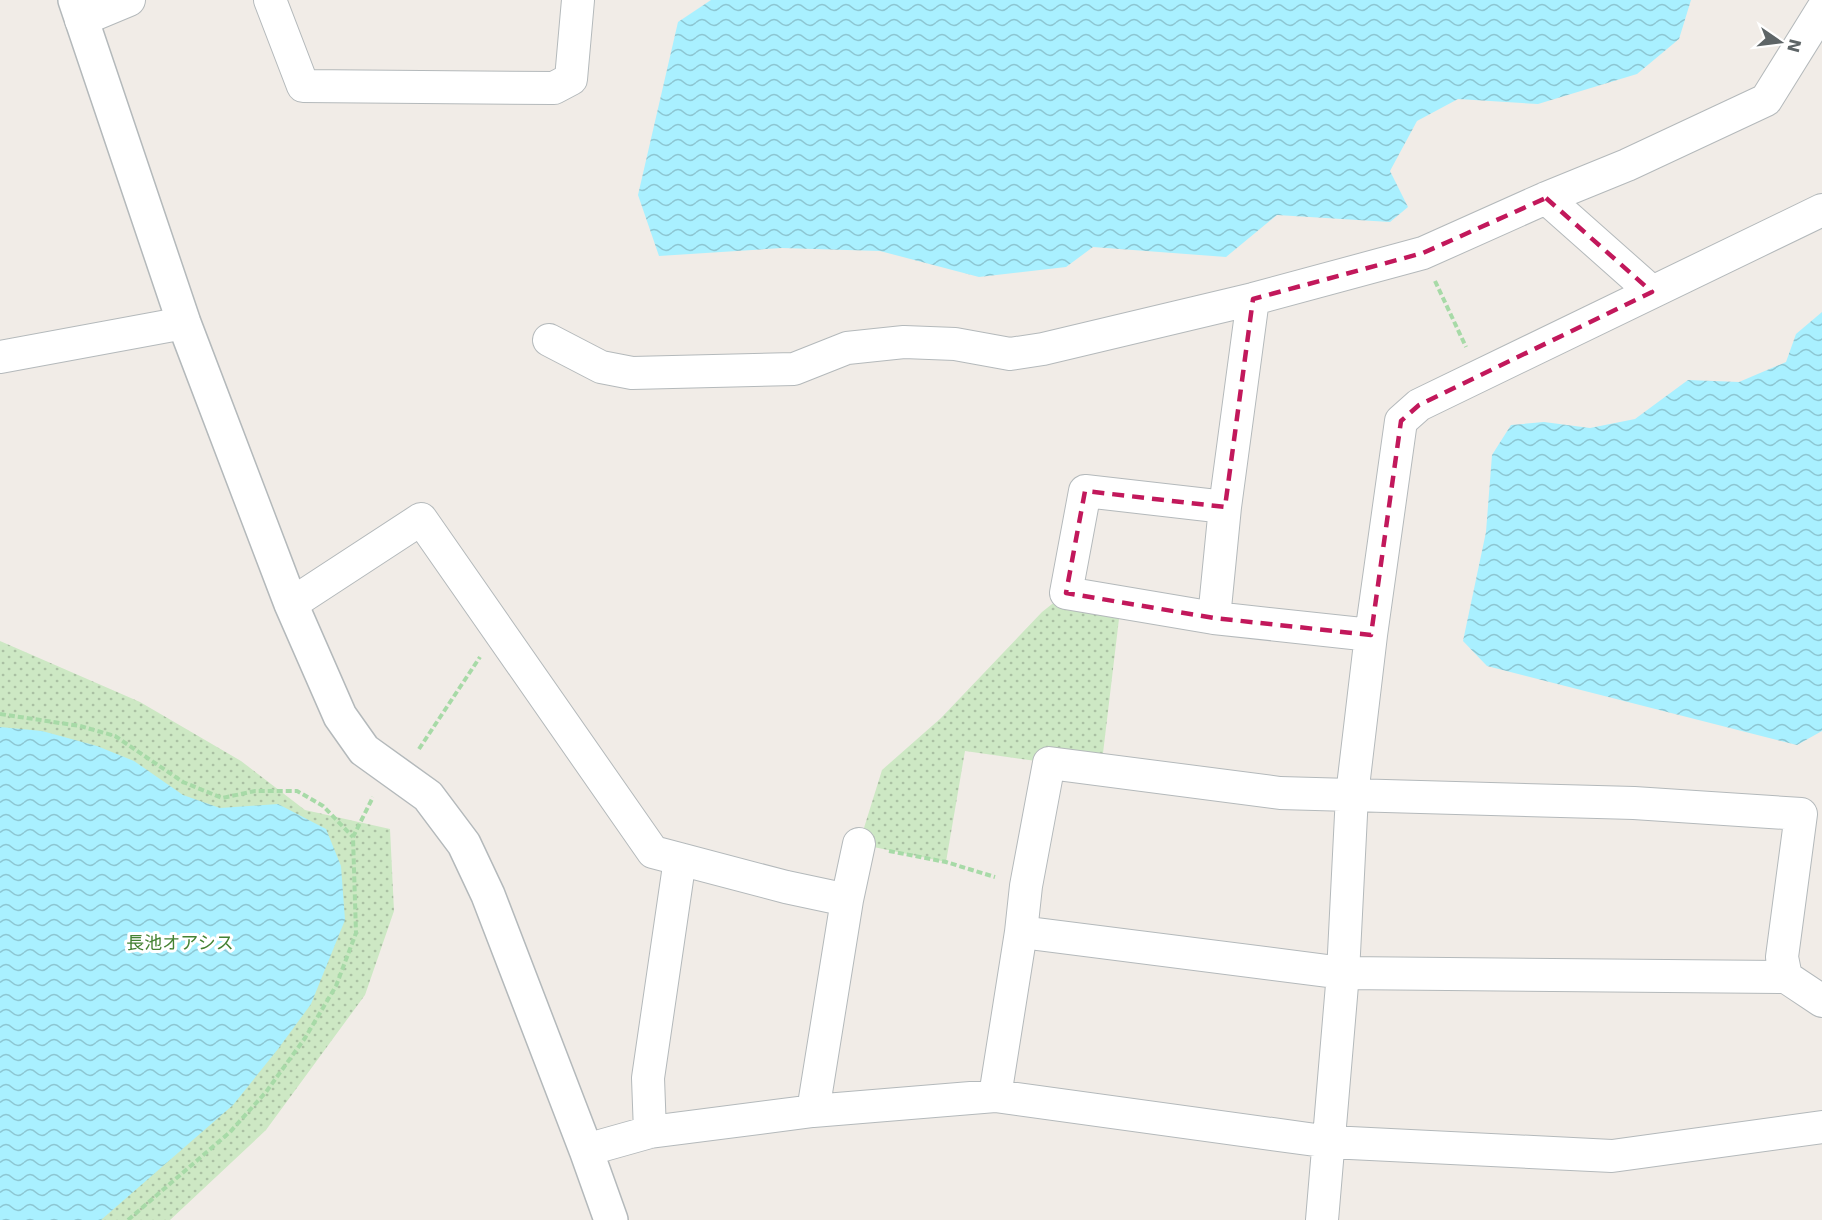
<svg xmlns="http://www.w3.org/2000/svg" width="1822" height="1220" viewBox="0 0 1822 1220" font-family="'DejaVu Sans','Noto Sans JP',sans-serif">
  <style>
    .park { fill: url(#park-dots) }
    .water { fill: url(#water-waves) }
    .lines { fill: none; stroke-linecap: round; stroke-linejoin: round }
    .minor-casing { stroke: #b4b9bb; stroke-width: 34 }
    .tertiary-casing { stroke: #b4b9bb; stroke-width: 36 }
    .path { stroke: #a7daa7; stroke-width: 4; stroke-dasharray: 6 3; stroke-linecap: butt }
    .minor { stroke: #fff; stroke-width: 32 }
    .tertiary { stroke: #fff; stroke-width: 33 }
    .marked { fill: none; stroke: #c2185b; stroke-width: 4.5; stroke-dasharray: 12 8; stroke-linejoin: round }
    .labels { text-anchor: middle; stroke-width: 6; stroke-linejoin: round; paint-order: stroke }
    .park-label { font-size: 18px; fill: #448233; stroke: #fff }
  </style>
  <defs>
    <pattern id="park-dots" width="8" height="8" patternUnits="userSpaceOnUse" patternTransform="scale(1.5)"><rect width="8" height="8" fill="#cde8c4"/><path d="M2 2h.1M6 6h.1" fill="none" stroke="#aac0a3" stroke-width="1.8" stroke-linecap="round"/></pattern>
    <pattern id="water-waves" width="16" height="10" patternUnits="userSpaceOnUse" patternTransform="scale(1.5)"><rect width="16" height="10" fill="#a9f0ff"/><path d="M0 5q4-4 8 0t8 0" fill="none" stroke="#8dc6d2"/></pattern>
  </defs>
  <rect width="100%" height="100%" fill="#f1ece7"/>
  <!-- park -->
  <path class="park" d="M1066 593 1121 602 1101 770 965 751 946 862 859 844 882 770 941 718 1042 612Z
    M0 641 140 702 241 761 305 810 390 829 394 911 365 995 266 1130 170 1220H0Z"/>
  <!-- water -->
  <path class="water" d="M711 0H1691L1679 39 1637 74 1538 104 1458 99 1417 121 1390 171 1408 207 1390 222 1277 215 1226 257 1093 247 1066 267 979 277 880 251 782 248 659 256 638 195 678 22Z
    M1822 312V731L1797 745 1487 666 1463 641 1486 532 1492 455 1511 425 1544 422 1590 428 1635 419 1688 380 1739 382 1786 362 1796 334Z
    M0 727 42 731 97 746 134 761 183 795 220 808 278 804 326 829 341 866 345 920 311 1004 278 1049 233 1105 101 1220H0Z"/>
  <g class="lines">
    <!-- minor casing -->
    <g class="minor-casing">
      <path id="minor" d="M270 0 303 86 554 88 571 79 578 0
        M81 20 129 0
        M1546 198 1652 292
        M549 340 601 367 632 373 794 369 847 348 904 342 955 344 1010 354 1043 349 1253 299 1423 253 1546 198 1627 165 1766 100 1822 10
        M0 357 184 323
        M1225 507 1085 491 1066 593 1214 618 1371 635
        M291 604 421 519 653 852 786 887 847 900
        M1214 618 1225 507 1253 299
        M1021 932 1343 973 1786 977
        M995 1096 1021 932 1026 886 1049 763 1280 793 1634 803 1801 814 1782 957 1786 977 1822 1001
        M813 1111 847 900 859 844
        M650 1132 648 1078 680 859
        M586 1150 650 1132 813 1111 995 1096 1330 1142 1612 1156 1822 1127
        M1322 1220 1343 973 1352 795 1371 635 1401 421 1419 405 1822 210"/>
    </g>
    <!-- tertiary casing -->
    <g class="tertiary-casing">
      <path id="tertiary" d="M75 0 184 323 291 604 340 716 364 750 428 796 464 844 488 895 586 1150 611 1220"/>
    </g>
    <!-- path -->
    <path class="path" d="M1435 281 1466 347
      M0 714 80 726 115 736 183 782 222 798 255 791H297L323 806 353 837
      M419 749 480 657
      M889 851 946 862 995 877
      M128 1220 230 1132 266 1092 305 1038 336 986 356 933 353 837 373 797"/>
    <!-- minor -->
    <use href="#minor" class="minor"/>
    <!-- tertiary -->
    <use href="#tertiary" class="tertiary"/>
  </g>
  <!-- marked area -->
  <path class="marked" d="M1546 198 1652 292 1419 405 1401 421 1371 635 1214 618 1066 593 1085 491 1225 507 1253 299 1423 253Z"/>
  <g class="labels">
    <!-- park labels -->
    <g class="park-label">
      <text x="180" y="949">長池オアシス</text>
    </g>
  </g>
  <!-- north arrow -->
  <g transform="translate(1780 42) rotate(104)" stroke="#ffffff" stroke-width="4.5" paint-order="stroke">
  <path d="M0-4.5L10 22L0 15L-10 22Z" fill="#5e6567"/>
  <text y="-9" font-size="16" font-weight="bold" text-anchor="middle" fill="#5e6567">N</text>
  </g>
</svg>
